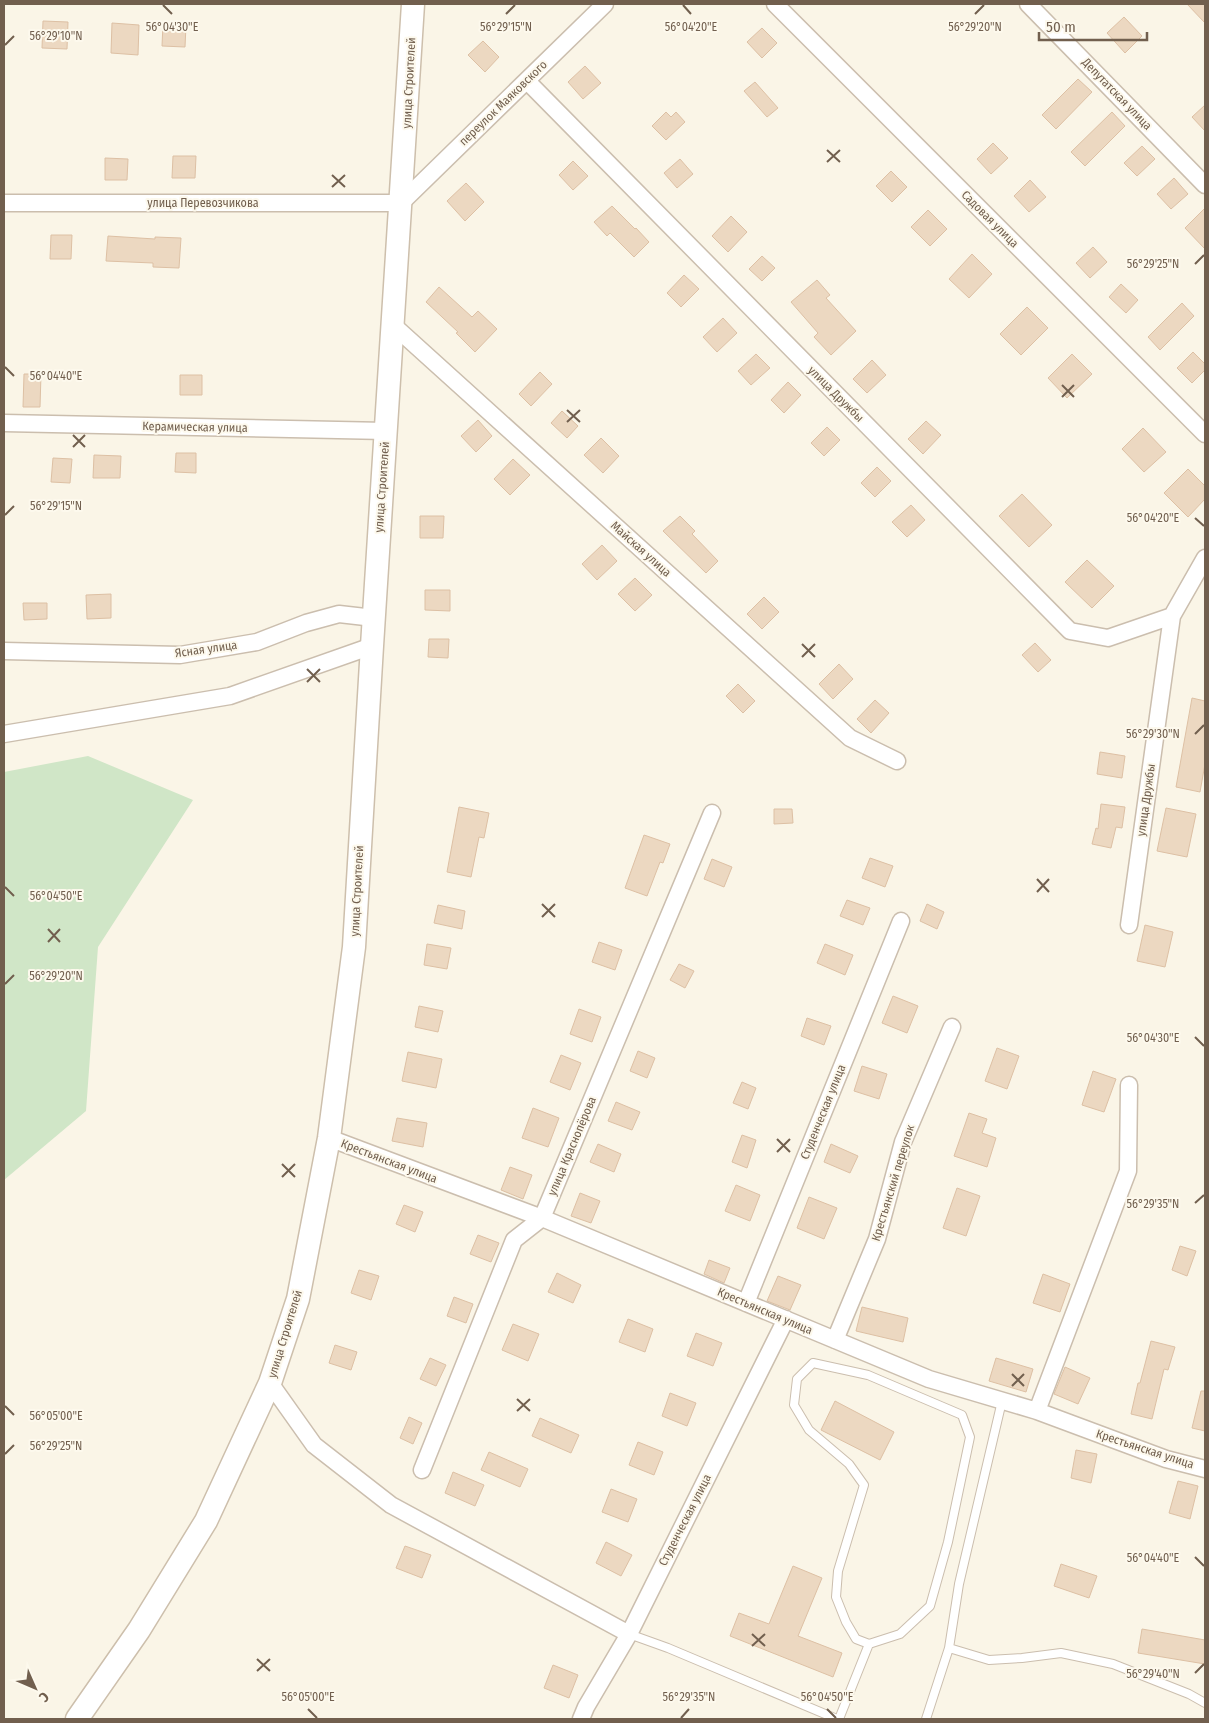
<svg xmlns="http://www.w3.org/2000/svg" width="1209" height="1723" viewBox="0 0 1209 1723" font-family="'Fira Sans Condensed',sans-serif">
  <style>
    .green { fill: #d0e6c7 }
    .building { fill: #ecd8c1; stroke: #ddc0a4 }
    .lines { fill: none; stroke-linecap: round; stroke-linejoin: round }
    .lane-casing { stroke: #cbbeae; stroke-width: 10 }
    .street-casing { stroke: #cbbeae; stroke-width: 19 }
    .secondary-casing { stroke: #cdbfac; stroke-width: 25 }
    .lane { stroke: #fff; stroke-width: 8 }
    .street { stroke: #fff; stroke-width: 16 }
    .secondary { stroke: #fff; stroke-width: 22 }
    .ticks { fill: none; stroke: #715f4e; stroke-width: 2 }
    .labels { text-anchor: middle; stroke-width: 4; stroke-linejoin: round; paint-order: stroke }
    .street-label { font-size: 12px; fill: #715f4e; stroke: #fdf9ed }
    .ticks-label { font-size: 12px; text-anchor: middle; fill: #715f4e; stroke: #fdf9ed; stroke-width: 4; stroke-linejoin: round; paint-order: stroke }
  </style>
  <rect width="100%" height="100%" fill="#faf5e7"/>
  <!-- green -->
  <path class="green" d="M88 756 193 800 98 947 86 1111 4 1180V772Z"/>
  <!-- building -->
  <path class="building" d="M1187 4H1205V23Z
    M1124 17 1142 36 1125 53 1107 33Z
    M43 21 68 22 67 49 42 48Z
    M112 23 139 25 138 55 111 53Z
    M163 24 186 25 185 47 162 46Z
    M762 28 777 43 762 58 747 42Z
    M483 41 499 57 485 72 468 55Z
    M585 66 601 83 583 99 568 82Z
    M1078 79 1092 92 1056 129 1042 115Z
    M755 82 778 108 767 117 744 91Z
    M1205 105V131L1192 117Z
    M666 112 671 117 676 112 685 122 666 140 652 126Z
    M1112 112 1125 126 1085 166 1071 152Z
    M993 143 1008 158 991 174 977 159Z
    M1142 146 1155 159 1137 176 1124 163Z
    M173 156H196L195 178H172Z
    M105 158 128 159 127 180H105Z
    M680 159 693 174 677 188 664 173Z
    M573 161 588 176 573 190 559 175Z
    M891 171 907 187 892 202 876 186Z
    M1174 178 1188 194 1171 209 1157 194Z
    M1030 180 1046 197 1029 212 1014 196Z
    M466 183 484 202 465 221 447 201Z
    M612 206 635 229 636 228 649 242 634 257 610 233 607 236 594 222Z
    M1205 208V249L1185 228Z
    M928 210 947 229 930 246 911 227Z
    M731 216 747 232 728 252 712 236Z
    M51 235H72L71 259H50Z
    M108 236 155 239V237L181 238 179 268 153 267V263L106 261Z
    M1093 247 1107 262 1090 278 1076 263Z
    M972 254 992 274 969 298 949 279Z
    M762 256 775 268 762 281 749 269Z
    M684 275 699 289 681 307 667 293Z
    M817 280 830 295 826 298 856 331 831 355 814 337 818 333 791 302Z
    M1121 284 1138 300 1126 313 1109 297Z
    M439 287 472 317 478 311 497 329 475 352 456 333 458 332 426 302Z
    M1182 303 1194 316 1160 350 1148 337Z
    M1027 307 1048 328 1021 355 1000 334Z
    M723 318 737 333 717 352 703 337Z
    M1193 352 1205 364V370L1192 383 1177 368Z
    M756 354 770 368 751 385 738 371Z
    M1072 354 1092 374 1067 398 1048 378Z
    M872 360 886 375 867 393 853 379Z
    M540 372 552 384 531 406 519 394Z
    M24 374H41L40 407H23Z
    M180 375H202V395H180Z
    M788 382 801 395 784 413 771 400Z
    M562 411 578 426 567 438 551 423Z
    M478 420 492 436 476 452 461 436Z
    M926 421 941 435 923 454 908 439Z
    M827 427 840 440 824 456 811 443Z
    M1143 428 1166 452 1144 472 1122 449Z
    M601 438 619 456 603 473 584 455Z
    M176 453H196V473L175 472Z
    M94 455 121 456 120 478H93Z
    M53 458 72 459 70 483 51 482Z
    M513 459 530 475 510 495 494 479Z
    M877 467 891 481 875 497 861 483Z
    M1188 469 1205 486V499L1188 517 1164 493Z
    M1022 494 1052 525 1029 547 999 516Z
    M911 505 925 520 907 537 892 522Z
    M420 516H444L443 538H420Z
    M680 516 695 531 692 534 718 561 706 573 663 531Z
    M602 545 617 561 597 580 582 564Z
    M1087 560 1114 586 1092 608 1065 582Z
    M635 578 652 595 635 611 618 594Z
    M425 590H450V611L425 610Z
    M111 594V618L87 619 86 595Z
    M764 597 779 612 762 629 747 614Z
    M23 603H47V619L24 620Z
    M429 639H449L448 658 428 657Z
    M1035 643 1051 660 1038 672 1022 655Z
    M839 664 853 679 833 699 819 684Z
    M738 684 755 701 743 713 726 696Z
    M1192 698 1205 701V764L1200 792 1176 787Z
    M875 700 889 713 871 733 857 719Z
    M1100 752 1125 756 1122 778 1097 774Z
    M1101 804 1125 807 1122 828 1116 827 1111 848 1092 844 1096 828 1098 829Z
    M459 807 489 813 484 838 479 837 471 877 447 872Z
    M1166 808 1196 814 1187 857 1157 851Z
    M774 809H792L793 823 774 824Z
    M644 835 670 844 663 863 660 862 647 896 625 888Z
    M870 858 893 866 885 887 862 878Z
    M712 859 732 867 724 887 704 879Z
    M847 900 870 908 863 925 840 916Z
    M927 904 944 912 937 929 920 921Z
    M438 905 465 911 462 929 434 923Z
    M1145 925 1173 932 1165 967 1137 961Z
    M599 942 622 950 615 970 592 962Z
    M427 944 451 948 447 969 424 965Z
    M825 944 853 955 845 975 817 963Z
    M679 964 694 971 685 988 670 980Z
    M893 996 918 1006 907 1033 882 1023Z
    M419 1006 443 1011 438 1032 415 1027Z
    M579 1009 601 1017 592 1042 570 1034Z
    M807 1018 831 1026 824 1045 801 1036Z
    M997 1048 1019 1056 1007 1089 985 1081Z
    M638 1051 655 1058 647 1078 630 1071Z
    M408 1052 442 1059 436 1088 402 1081Z
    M561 1055 581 1063 570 1090 550 1082Z
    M862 1066 887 1074 879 1099 854 1091Z
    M1093 1071 1116 1079 1104 1112 1082 1105Z
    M742 1082 756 1088 748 1109 733 1103Z
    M616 1102 640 1112 632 1130 608 1121Z
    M533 1108 559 1118 548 1147 522 1138Z
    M969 1113 987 1119 982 1133 996 1138 987 1167 954 1156Z
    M397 1118 427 1123 423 1147 392 1141Z
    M742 1135 756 1140 747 1168 732 1162Z
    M598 1144 621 1154 614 1172 590 1162Z
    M831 1144 858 1156 850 1173 824 1162Z
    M510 1167 532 1175 523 1199 501 1190Z
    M736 1185 760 1195 750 1221 725 1211Z
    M957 1188 980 1196 966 1236 943 1228Z
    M580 1193 600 1201 591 1223 571 1216Z
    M809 1197 837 1208 824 1239 797 1228Z
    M404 1205 423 1212 415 1232 396 1224Z
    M478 1235 499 1243 491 1262 470 1254Z
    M1180 1246 1196 1251 1187 1276 1172 1270Z
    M709 1260 730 1268 724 1283 704 1274Z
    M359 1270 379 1276 371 1300 351 1293Z
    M557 1273 581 1285 573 1303 548 1292Z
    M1043 1274 1070 1284 1060 1312 1033 1303Z
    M778 1276 801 1285 790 1310 767 1301Z
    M454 1297 473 1304 466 1323 447 1316Z
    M862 1307 908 1318 903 1342 856 1331Z
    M628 1319 653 1329 645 1352 619 1342Z
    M513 1324 539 1334 528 1361 502 1350Z
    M696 1333 722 1343 713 1366 687 1356Z
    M1151 1341 1175 1347 1168 1370 1164 1369 1152 1419 1131 1414 1138 1383H1140Z
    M335 1345 357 1352 351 1370 329 1363Z
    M430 1358 446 1365 436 1386 420 1379Z
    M996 1358 1033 1369 1026 1392 989 1381Z
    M1065 1367 1090 1378 1078 1404 1054 1394Z
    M1201 1391H1205V1431L1192 1428Z
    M670 1393 696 1403 687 1426 662 1416Z
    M835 1401 894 1432 880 1460 821 1430Z
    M409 1417 422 1423 413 1444 400 1438Z
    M540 1418 579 1435 571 1453 532 1436Z
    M638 1442 663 1452 654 1475 629 1465Z
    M1076 1450 1097 1454 1091 1483 1071 1478Z
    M489 1452 528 1469 520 1487 481 1470Z
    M453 1472 484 1485 475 1506 445 1493Z
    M1178 1481 1198 1486 1190 1519 1169 1513Z
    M611 1489 637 1499 628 1522 602 1512Z
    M606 1542 632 1555 621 1576 596 1563Z
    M405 1546 431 1555 422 1578 396 1568Z
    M1061 1564 1097 1576 1089 1598 1054 1586Z
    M793 1566 822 1578 798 1636 842 1653 833 1677 730 1636 739 1613 769 1624Z
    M1142 1629 1205 1640V1664L1138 1653Z
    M553 1665 578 1675 569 1698 544 1688Z"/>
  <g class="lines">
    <!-- lane casing -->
    <g class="lane-casing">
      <path id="lane" d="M813 1363 868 1375 962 1415 970 1437 948 1542 930 1606 900 1634 869 1644 856 1639 846 1622 836 1597 838 1571 864 1485 849 1464 809 1430 794 1405 797 1379Z
        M629 1634 668 1648 837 1719
        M949 1648 989 1660 1022 1658 1061 1653 1113 1664 1189 1694 1205 1703
        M839 1719 869 1644
        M926 1719 949 1648 959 1584 1002 1401"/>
    </g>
    <!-- street casing -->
    <g class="street-casing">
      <path id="street" d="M775 4 1205 434
        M1028 4 1205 185
        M527 81 1070 631 1108 638 1172 616 1205 558
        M4 203H401L605 4
        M393 325 850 738 897 761
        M4 423 386 431
        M4 651 180 655 257 642 306 623 339 614 374 618
        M4 734 230 696 372 646
        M1129 925 1172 616
        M329 1138 542 1218 929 1379 1037 1411 1166 1459 1205 1469
        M746 1303 901 921
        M835 1340 877 1239 903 1142 952 1027
        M270 1383 314 1445 391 1505 629 1634
        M1037 1411 1128 1171 1129 1085
        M422 1470 514 1240 542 1218 712 813
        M581 1719 586 1707 629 1634 786 1319"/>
    </g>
    <!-- secondary casing -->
    <g class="secondary-casing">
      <path id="secondary" d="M77 1719 139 1630 206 1521 270 1383 298 1299 329 1138 354 947 372 646 413 4"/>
    </g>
    <!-- lane -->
    <use href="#lane" class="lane"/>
    <!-- street -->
    <use href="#street" class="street"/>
    <!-- secondary -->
    <use href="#secondary" class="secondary"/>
  </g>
  <!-- ticks -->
  <path class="ticks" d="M163 5 172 14M683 5 691 14M506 14 515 5M975 14 984 5M5 45 14 36M827 150 840 162M827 162 840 150M332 175 345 187M332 187 345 175M1195 264 1204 255M5 367 14 376M1062 385 1074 397M1062 397 1074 385M567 410 580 422M567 422 580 410M73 435 85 447M73 447 85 435M5 515 14 506M1195 518 1204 526M802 644 815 657M802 657 815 644M307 669 320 682M307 682 320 669M1195 734 1204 725M1037 879 1049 892M5 887 14 896M1037 892 1049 879M542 904 555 917M542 917 555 904M48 929 60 942M48 942 60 929M5 984 14 975M1195 1037 1204 1046M777 1139 790 1152M777 1152 790 1139M282 1164 295 1177M282 1177 295 1164M1195 1203 1204 1195M1012 1374 1024 1386M1012 1386 1024 1374M517 1399 530 1411M5 1406 14 1415M517 1411 530 1399M5 1454 14 1445M1195 1557 1204 1566M752 1634 765 1646M752 1646 765 1634M257 1659 270 1671M257 1671 270 1659M1195 1673 1204 1664M308 1709 317 1718M827 1709 836 1718M681 1718 689 1709"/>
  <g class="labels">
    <!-- street labels -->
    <g class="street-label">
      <text transform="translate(409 83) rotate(-87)" y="4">улица Строителей</text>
      <text transform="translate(1117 94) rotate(46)" y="4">Депутатская улица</text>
      <text transform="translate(503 103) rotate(-44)" y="4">переулок Маяковского</text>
      <text x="203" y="207">улица Перевозчикова</text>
      <text transform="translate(990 219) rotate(45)" y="4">Садовая улица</text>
      <text transform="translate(836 394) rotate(45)" y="4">улица Дружбы</text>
      <text transform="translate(195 427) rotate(1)" y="4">Керамическая улица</text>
      <text transform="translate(382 487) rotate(-86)" y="4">улица Строителей</text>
      <text transform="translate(641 549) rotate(42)" y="4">Майская улица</text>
      <text transform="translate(206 649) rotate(-8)" y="4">Ясная улица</text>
      <text transform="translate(1146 800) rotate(-82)" y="4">улица Дружбы</text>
      <text transform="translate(357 891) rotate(-87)" y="4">улица Строителей</text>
      <text transform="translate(823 1112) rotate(-68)" y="4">Студенческая улица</text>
      <text transform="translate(572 1146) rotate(-67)" y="4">улица Краснопёрова</text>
      <text transform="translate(389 1161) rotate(21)" y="4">Крестьянская улица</text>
      <text transform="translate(893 1183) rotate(-73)" y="4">Крестьянский переулок</text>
      <text transform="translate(765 1311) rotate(23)" y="4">Крестьянская улица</text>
      <text transform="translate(285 1334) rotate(-73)" y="4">улица Строителей</text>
      <text transform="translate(1145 1449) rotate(18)" y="4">Крестьянская улица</text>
      <text transform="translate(685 1520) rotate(-63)" y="4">Студенческая улица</text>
    </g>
  </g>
  <g class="ticks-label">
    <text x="172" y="31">56°04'30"E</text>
    <text x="506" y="31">56°29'15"N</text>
    <text x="691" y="31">56°04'20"E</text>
    <text x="975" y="31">56°29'20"N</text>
    <text x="56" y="40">56°29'10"N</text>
    <text x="1153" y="268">56°29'25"N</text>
    <text x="56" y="380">56°04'40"E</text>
    <text x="56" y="510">56°29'15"N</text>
    <text x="1153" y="522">56°04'20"E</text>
    <text x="1153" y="738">56°29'30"N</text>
    <text x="56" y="900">56°04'50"E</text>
    <text x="56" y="980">56°29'20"N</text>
    <text x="1153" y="1042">56°04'30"E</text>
    <text x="1153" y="1208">56°29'35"N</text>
    <text x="56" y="1420">56°05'00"E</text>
    <text x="56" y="1450">56°29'25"N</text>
    <text x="1153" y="1562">56°04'40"E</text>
    <text x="1153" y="1678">56°29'40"N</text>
    <text x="308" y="1701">56°05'00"E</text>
    <text x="689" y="1701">56°29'35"N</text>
    <text x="827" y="1701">56°04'50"E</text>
  </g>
  <!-- border -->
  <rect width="1209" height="1723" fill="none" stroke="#715f4e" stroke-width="10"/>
  <!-- north arrow -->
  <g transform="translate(35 1688) rotate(135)" stroke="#fdf9ed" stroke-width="4" paint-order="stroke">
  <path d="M0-4L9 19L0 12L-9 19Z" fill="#715f4e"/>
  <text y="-8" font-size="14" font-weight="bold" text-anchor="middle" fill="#715f4e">С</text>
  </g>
  <!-- scale -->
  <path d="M1039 32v8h108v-8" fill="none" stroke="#715f4e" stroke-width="2.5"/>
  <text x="1046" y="32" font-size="15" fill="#715f4e" stroke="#fdf9ed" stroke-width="4" paint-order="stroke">50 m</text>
</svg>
